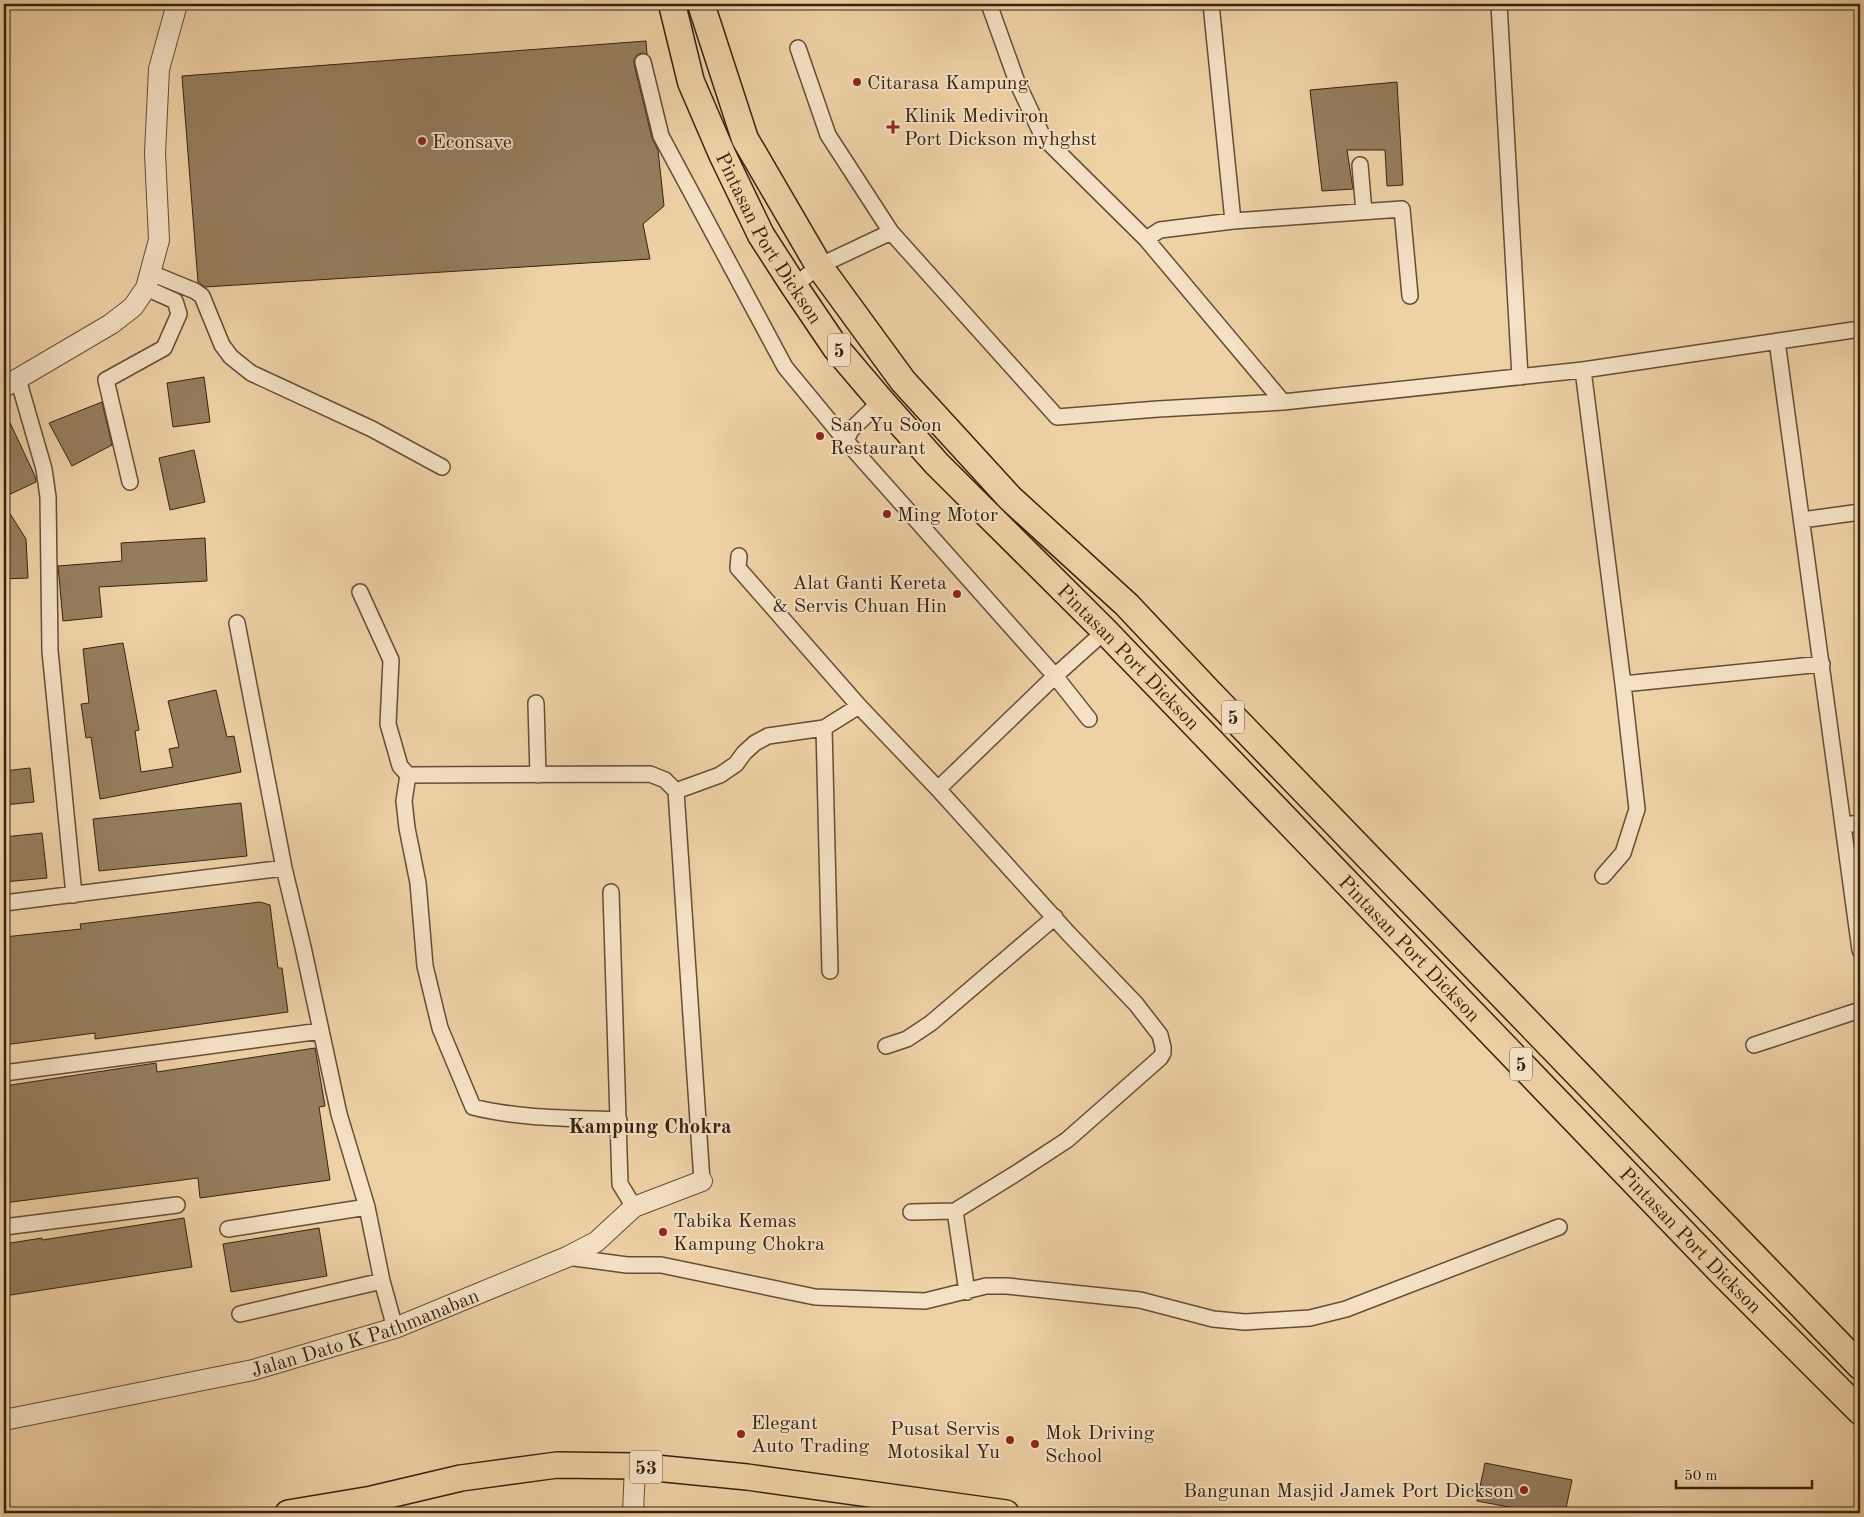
<svg xmlns="http://www.w3.org/2000/svg" width="1864" height="1517" viewBox="0 0 1864 1517" font-family="'Old Standard TT',serif">
  <style>
    .building { fill: #967d5e; stroke: #362211 }
    .lines { fill: none; stroke-linecap: round; stroke-linejoin: round }
    .minor-casing { stroke: #644e36; stroke-width: 18 }
    .tertiary-casing { stroke: #644e36; stroke-width: 22 }
    .primary-casing { stroke: #362211; stroke-width: 28 }
    .trunk-casing { stroke: #362211; stroke-width: 29 }
    .minor { stroke: #f5e1c5; stroke-width: 15 }
    .tertiary { stroke: #f5e1c5; stroke-width: 20 }
    .primary { stroke: #efd1a6; stroke-width: 25 }
    .trunk { stroke: #efd1a6; stroke-width: 26 }
    .poi-dot { fill: #8f2418; stroke: #f5e1c5; stroke-width: 2 }
    .labels { text-anchor: middle; stroke-width: 4; stroke-linejoin: round; paint-order: stroke }
    .shield { fill: #f5e1c5; stroke: #6f5b47; stroke-width: 1 }
    .shield-label { font-size: 19px; font-weight: bold; fill: #362211 }
    .poi-label { font-size: 20px; fill: #362211; stroke: #f5e1c5; text-anchor: start }
    .street-label { font-size: 20px; fill: #362211; stroke: #f5e1c5 }
    .neighbourhood-label { font-size: 21px; font-weight: bold; fill: #362211; stroke: #f5e1c5 }
  </style>
  <rect width="100%" height="100%" fill="#efd1a6"/>
  <filter id="stains"><feTurbulence type="fractalNoise" baseFrequency=".004" numOctaves="4"/><feColorMatrix values="0 0 0 0 .2 0 0 0 0 .09 0 0 0 0 .02 0 0 0 .5 -.17"/></filter>
  <radialGradient id="worn" r=".72"><stop offset=".6" stop-color="#630" stop-opacity="0"/><stop offset="1" stop-color="#630" stop-opacity=".3"/></radialGradient>
  <!-- building -->
  <path class="building" d="M646 41 647 54 641 53 637 55 634 59V64L652 138 658 150 664 206 643 224 650 259 205 287 198 282 182 76Z
    M1397 82 1403 185 1387 186 1385 150H1347L1353 189 1322 191 1310 90Z
    M204 377 210 422 173 427 167 383Z
    M102 402 112 445 72 466 49 423Z
    M4 410 35 476 36 482 4 497Z
    M194 450 205 502 170 510 159 458Z
    M4 504 26 539 28 578 4 579Z
    M205 538 207 581 99 587 102 617 63 621 58 566 122 561 121 543Z
    M123 643 139 730 135 731 141 772 173 767 169 749 179 747 168 701 216 690 227 737 234 736 241 772 100 799 91 737 86 738 81 704 89 703 83 649Z
    M30 768 34 802 4 805V771Z
    M241 803 247 856 99 871 93 819Z
    M42 833 47 878 4 882V837Z
    M260 902 270 905 278 968H282L288 1012 95 1039V1033L4 1045V937L81 929 80 924Z
    M315 1048 325 1106 319 1107 330 1180 200 1198 198 1178 4 1203V1086L156 1063 157 1072Z
    M184 1218 192 1267 4 1296V1244L42 1238V1240Z
    M319 1228 327 1276 231 1292 223 1244Z
    M1485 1463 1572 1480 1565 1513H1541L1477 1501Z"/>
  <g class="lines">
    <!-- minor casing -->
    <g class="minor-casing">
      <path id="minor" d="M989 4 1017 82 1043 137 1146 239 1283 402 1583 370
        M1211 4 1233 221
        M1499 4 1520 377
        M798 48 828 135 891 232 1057 417 1158 409 1283 402
        M643 62 661 136 785 367 846 441 1055 676 1089 719
        M1360 165 1364 212
        M1146 239 1160 230 1233 221 1402 209 1410 296
        M151 273 195 291 202 296 222 345 231 357 251 373 372 429 442 467
        M794 286 819 266 891 232
        M1777 341 1860 950
        M18 379 44 469 48 497 50 651 74 895
        M846 441 851 430 881 401
        M130 482 106 380 164 348 179 314 175 301 146 288
        M1802 520 1860 512
        M739 556 738 568 859 706 938 789 1069 934 1136 1004 1160 1035 1163 1047V1053L1160 1058 1067 1140 1015 1174 955 1211 911 1212
        M360 592 391 660 388 724 400 766 408 775 404 801 407 828 418 883 425 966 440 1028 473 1107C520 1119 571 1118 619 1120
        M237 623 284 868 303 947 339 1114 367 1207 382 1281 395 1328
        M1822 664 1623 684 1583 370 1860 329
        M536 703 538 775
        M824 728 830 971
        M408 775 650 774 665 780 676 791 702 1181
        M938 789 1055 676 1105 631
        M676 791 720 775 736 764 744 753 755 743 768 736 824 728 859 706
        M1844 825 1860 823
        M1603 876 1623 853 1637 809 1623 684
        M611 892 620 1184 634 1207
        M4 903 284 868
        M1754 1045 1860 1010
        M886 1046 907 1039 931 1023 1055 917
        M4 1073 321 1031
        M955 1211 967 1292
        M4 1227 177 1205
        M228 1229 367 1207
        M567 1257 627 1265H661L815 1297 925 1301 986 1286H1007L1140 1300 1213 1319 1245 1322 1310 1318 1346 1309 1559 1227
        M240 1314 382 1281"/>
    </g>
    <!-- tertiary casing -->
    <g class="tertiary-casing">
      <g id="tertiary">
        <path d="M4 387 111 324 133 307 146 288 159 240 155 153 159 69 177 4"/>
        <path id="s1" d="M4 1420 253 1370 395 1328 567 1257 596 1242 634 1207 702 1181"/>
        <path d="M633 1513 635 1466"/>
      </g>
    </g>
    <!-- primary casing -->
    <g class="primary-casing">
      <path id="primary" d="M288 1513 372 1499 461 1478 557 1465 635 1466 747 1477 1006 1513"/>
    </g>
    <!-- trunk casing -->
    <g class="trunk-casing">
      <g id="trunk">
        <path id="s2" d="M672 4 691 82 722 154 761 235 794 286 836 348 881 401 937 464 1105 631 1722 1273 1860 1411"/>
        <path d="M701 4 745 139 819 266 903 381 1010 498 1127 605 1207 690 1860 1366"/>
      </g>
    </g>
    <!-- minor -->
    <use href="#minor" class="minor"/>
    <!-- tertiary -->
    <use href="#tertiary" class="tertiary"/>
    <!-- primary -->
    <use href="#primary" class="primary"/>
    <!-- trunk -->
    <use href="#trunk" class="trunk"/>
  </g>
  <!-- markers -->
  <g class="poi-dot">
    <circle cx="857" cy="82" r="5"/>
    <path d="M890.5 119.5h5v5h5v5h-5v5h-5v-5h-5v-5h5z"/>
    <circle cx="422" cy="141" r="5"/>
    <circle cx="820" cy="436" r="5"/>
    <circle cx="887" cy="514" r="5"/>
    <circle cx="957" cy="594" r="5"/>
    <circle cx="663" cy="1232" r="5"/>
    <circle cx="741" cy="1434" r="5"/>
    <circle cx="1010" cy="1440" r="5"/>
    <circle cx="1035" cy="1444" r="5"/>
    <circle cx="1524" cy="1490" r="5"/>
  </g>
  <g class="labels">
    <!-- shield labels -->
    <g class="shield">
      <rect x="828" y="333.5" width="22" height="33" rx="4"/>
      <rect x="1222" y="700.5" width="22" height="33" rx="4"/>
      <rect x="1510" y="1047.5" width="22" height="33" rx="4"/>
      <rect x="630" y="1450.5" width="32" height="33" rx="4"/>
    </g>
    <g class="shield-label">
      <text x="839" y="357">5</text>
      <text x="1233" y="724">5</text>
      <text x="1521" y="1071">5</text>
      <text x="646" y="1474">53</text>
    </g>
    <!-- poi labels -->
    <g class="poi-label">
      <text x="867" y="89">Citarasa Kampung</text>
      <text x="904" y="122">Klinik Mediviron<tspan x="904" dy="23">Port Dickson myhghst</tspan></text>
      <text x="432" y="148">Econsave</text>
      <text x="830" y="431">San Yu Soon<tspan x="830" dy="23">Restaurant</tspan></text>
      <text x="897" y="521">Ming Motor</text>
      <text x="947" y="589" text-anchor="end">Alat Ganti Kereta<tspan x="947" dy="23">&amp; Servis Chuan Hin</tspan></text>
      <text x="673" y="1227">Tabika Kemas<tspan x="673" dy="23">Kampung Chokra</tspan></text>
      <text x="751" y="1429">Elegant<tspan x="751" dy="23">Auto Trading</tspan></text>
      <text x="1000" y="1435" text-anchor="end">Pusat Servis<tspan x="1000" dy="23">Motosikal Yu</tspan></text>
      <text x="1045" y="1439">Mok Driving<tspan x="1045" dy="23">School</tspan></text>
      <text x="1514" y="1497" text-anchor="end">Bangunan Masjid Jamek Port Dickson</text>
    </g>
    <!-- street labels -->
    <g class="street-label">
      <text dy="7" stroke="none"><textPath href="#s2" startOffset="255">Pintasan Port Dickson</textPath></text>
      <text dy="7" stroke="none"><textPath href="#s2" startOffset="810">Pintasan Port Dickson</textPath></text>
      <text dy="7" stroke="none"><textPath href="#s2" startOffset="1215">Pintasan Port Dickson</textPath></text>
      <text dy="7" stroke="none"><textPath href="#s2" startOffset="1620">Pintasan Port Dickson</textPath></text>
      <text dy="7" stroke="none"><textPath href="#s1" startOffset="372">Jalan Dato K Pathmanaban</textPath></text>
    </g>
    <!-- neighbourhood labels -->
    <g class="neighbourhood-label">
      <text x="650" y="1133">Kampung Chokra</text>
    </g>
  </g>
  <!-- margin -->
  <rect width="1864" height="1517" fill="none" stroke="#efd1a6" stroke-width="20"/>
  <rect x="5" y="5" width="1854" height="1507" fill="none" stroke="#362211" stroke-width="2.5"/>
  <rect x="10" y="10" width="1844" height="1497" fill="none" stroke="#362211"/>
  <!-- scale -->
  <path d="M1676 1480v8h136v-8" fill="none" stroke="#362211" stroke-width="2.5"/>
  <text x="1684" y="1480" font-size="15" fill="#362211" stroke="#f5e1c5" stroke-width="4" paint-order="stroke">50 m</text>
  <rect width="100%" height="100%" filter="url(#stains)"/>
  <rect width="100%" height="100%" fill="url(#worn)"/>
</svg>
